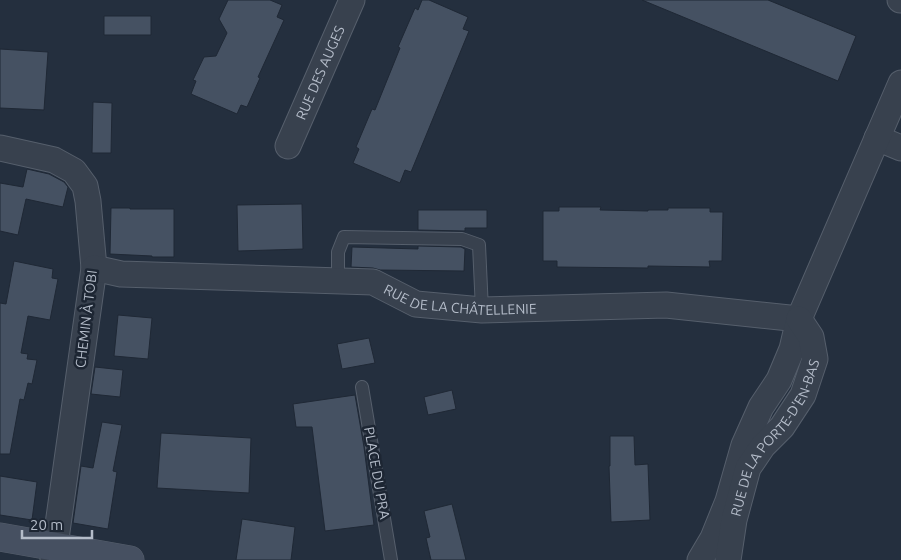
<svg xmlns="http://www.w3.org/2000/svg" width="901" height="560" viewBox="0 0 901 560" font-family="Ubuntu,sans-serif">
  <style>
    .building { fill: #455162; stroke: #1f2835 }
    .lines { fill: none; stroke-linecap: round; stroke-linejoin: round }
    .service-casing { stroke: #565f6c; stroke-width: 14 }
    .minor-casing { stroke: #565f6c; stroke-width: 27 }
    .secondary-casing { stroke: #565f6c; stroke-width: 29 }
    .service { stroke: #38414e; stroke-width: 12 }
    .minor { stroke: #38414e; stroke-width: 25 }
    .secondary { stroke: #465061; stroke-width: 28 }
    .labels { text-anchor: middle; stroke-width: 5; stroke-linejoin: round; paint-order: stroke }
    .street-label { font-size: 14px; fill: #b4bcc9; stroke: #1d2633 }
  </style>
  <rect width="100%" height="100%" fill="#242f3e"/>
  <!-- building -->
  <path class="building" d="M228 0H270L282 5 277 17 284 20 258 77 260 78 247 107 241 105 237 114 191 94 196 81 193 80 204 57 216 56 227 33 219 19Z
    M422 0H429L468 17 463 29 469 31 411 172 405 170 400 183 353 163 359 149 356 147 372 109 375 110 400 48 398 47 415 8 418 10Z
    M642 0H768L856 36 838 81Z
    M104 16H151V35H104Z
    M0 49 48 52 44 110 0 108Z
    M93 102 112 103 111 153H92Z
    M27 169 49 174 64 182 68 187 63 207 26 199 18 235 0 231V183L23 187Z
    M302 204 303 249 238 251 237 205Z
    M559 207H601L600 210 648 211V210H668V208H710V212H723L722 261H709L710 267 648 266V268L557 267V261H543V211H559Z
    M111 208H130V209H174V257H152V256L110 254Z
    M418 210H487V228H465V231L418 230Z
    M418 246 461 247 465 249 464 271 380 270 373 268 351 267 352 247 418 249Z
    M14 261 53 269 52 278 58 279 50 320 28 316 21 353 28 354 27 359 37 360 32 384 28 383 24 400 20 399 10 454H0V303L6 304Z
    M118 315 152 318 148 359 114 356Z
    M369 338 375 363 342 369 337 344Z
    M95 367 123 370 120 397 91 394Z
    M452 390 456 409 428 415 424 397Z
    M355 395 364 447 374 525 325 531 312 427H296L293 404Z
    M102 422 122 425 113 471 117 472 108 529 73 523 81 466 93 468Z
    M161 433 251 438 249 493 157 488Z
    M610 436H634L635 465 648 464 650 520 611 522 609 466H610Z
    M0 476 37 482 32 520 0 515Z
    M452 504 466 560H431L426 538 430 537 424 511Z
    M242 519 295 527 291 560H236Z"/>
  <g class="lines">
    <!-- service casing -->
    <g class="service-casing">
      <path id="service" d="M338 281V252L344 237 462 239 479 245 482 310
        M362 387 391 560"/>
    </g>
    <!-- minor casing -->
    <g class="minor-casing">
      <g id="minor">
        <path d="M900 0H901"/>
        <path d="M877 138 901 148"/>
        <path id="s1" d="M288 146 352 0"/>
        <path d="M0 148 54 160 74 171 85 186 88 201 94 268 53 560"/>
        <path id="s2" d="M94 268 121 274 373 282 416 304 482 310 666 305 799 319"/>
        <path d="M700 560 713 538 728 501 744 445 761 407 779 380 792 349 799 319 901 83"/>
        <path id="s3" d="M728 560 734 520 748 468 763 446 782 427 803 395 815 359 811 337 799 319"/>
      </g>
    </g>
    <!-- secondary casing -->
    <g class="secondary-casing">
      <path id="secondary" d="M0 537 130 560"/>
    </g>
    <!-- service -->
    <use href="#service" class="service"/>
    <!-- minor -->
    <use href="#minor" class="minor"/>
    <!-- secondary -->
    <use href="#secondary" class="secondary"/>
  </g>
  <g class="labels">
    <!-- street labels -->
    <g class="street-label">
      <text dy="5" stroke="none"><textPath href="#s1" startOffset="80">RUE DES AUGES</textPath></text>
      <text dy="5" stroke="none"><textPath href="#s2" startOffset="371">RUE DE LA CHÂTELLENIE</textPath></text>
      <text transform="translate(86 319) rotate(-83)" y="5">CHEMIN À TOBI</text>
      <text dy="5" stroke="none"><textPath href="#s3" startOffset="134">RUE DE LA PORTE-D'EN-BAS</textPath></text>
      <text transform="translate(377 473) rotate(80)" y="5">PLACE DU PRA</text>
    </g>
  </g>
  <!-- scale -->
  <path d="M22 530v8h70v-8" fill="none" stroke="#b4bcc9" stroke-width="2.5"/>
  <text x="30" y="530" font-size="15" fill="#b4bcc9" stroke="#1d2633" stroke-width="4" paint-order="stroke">20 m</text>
</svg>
